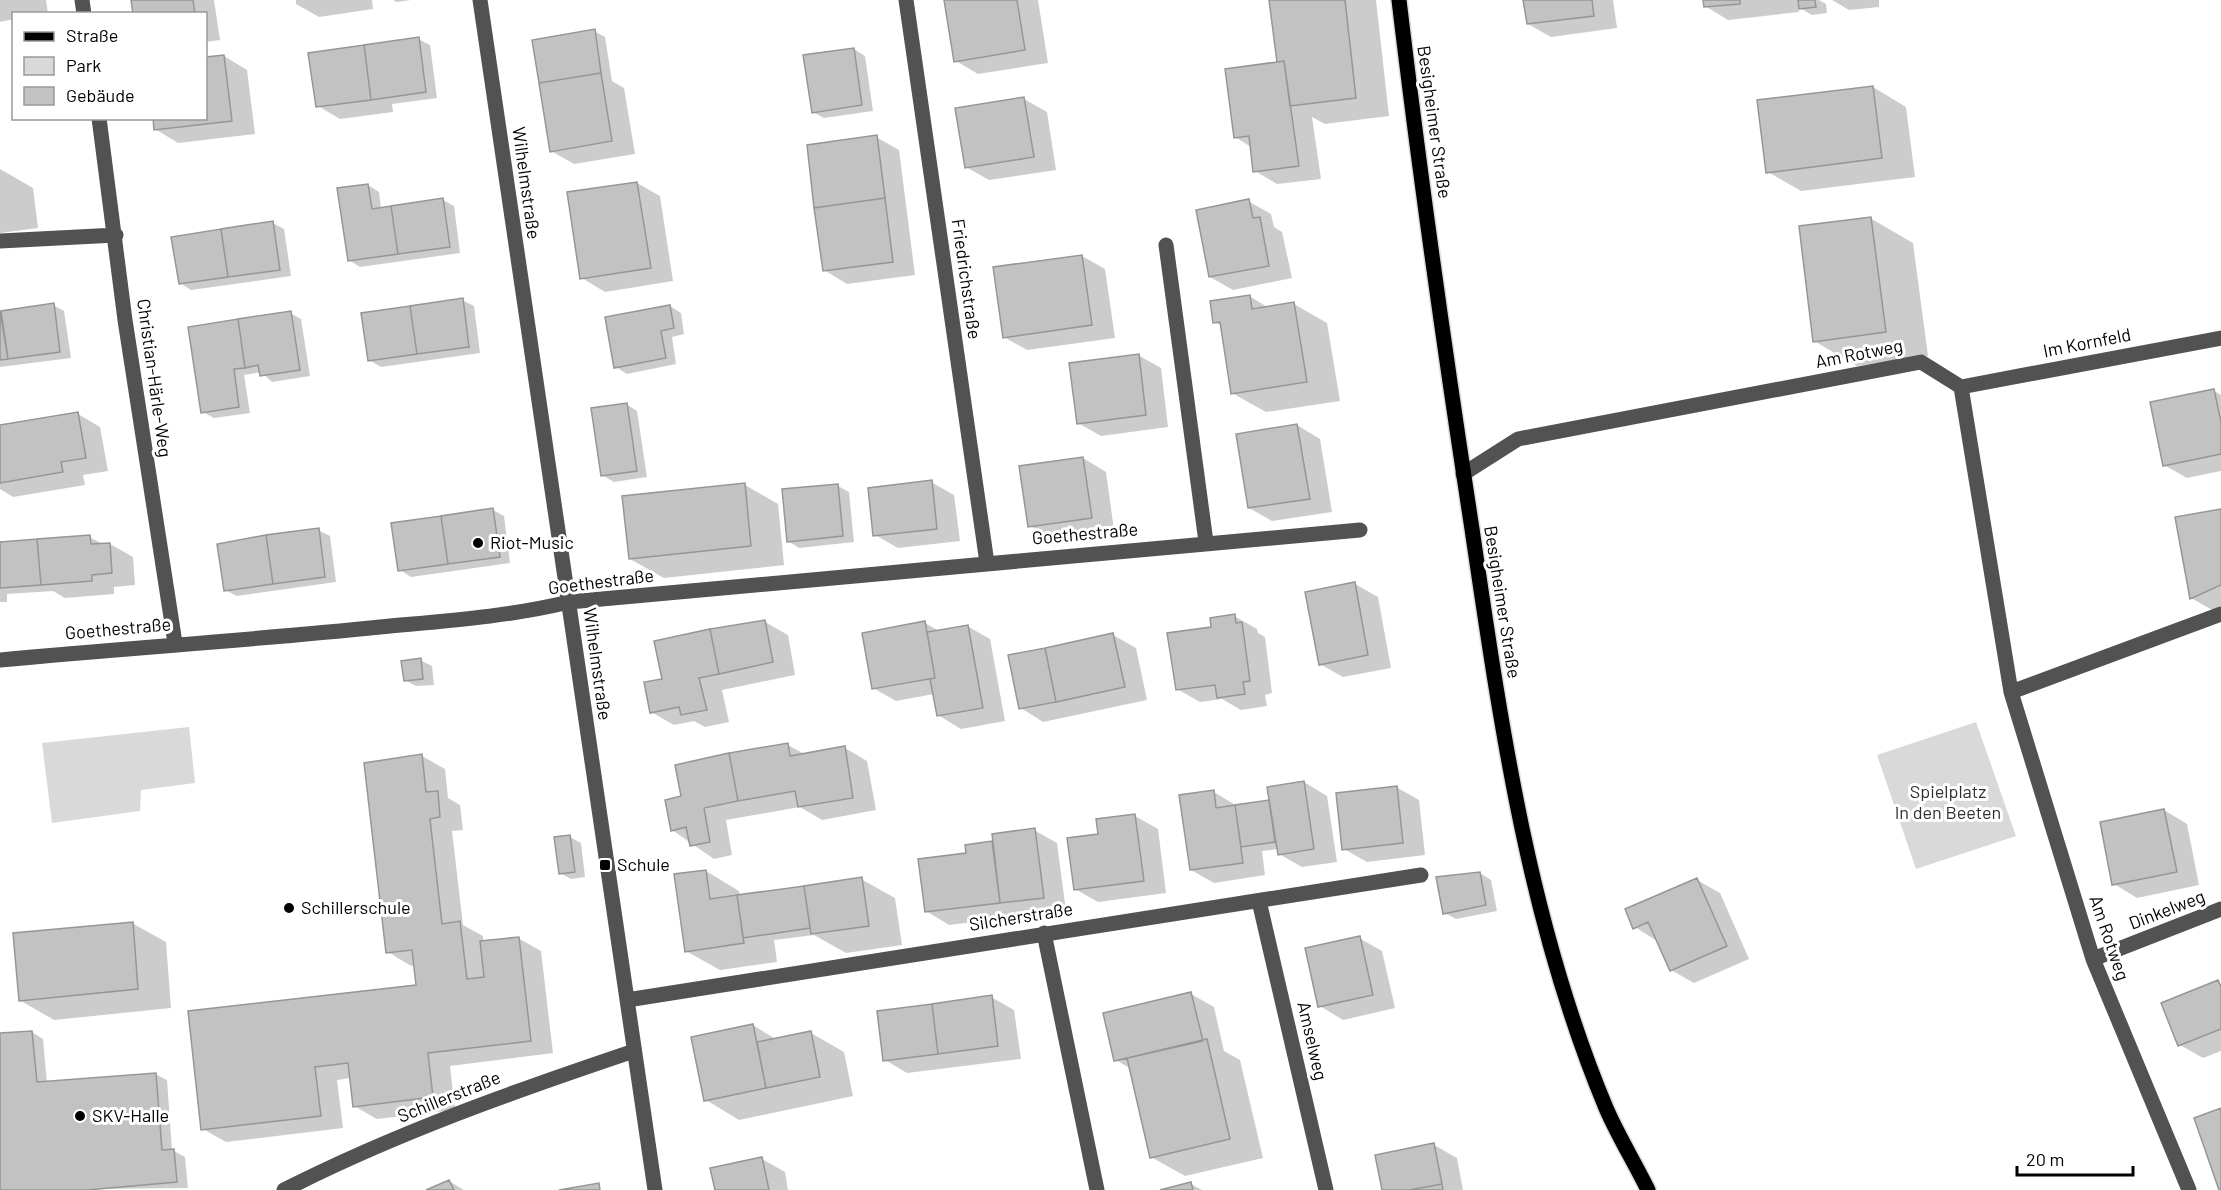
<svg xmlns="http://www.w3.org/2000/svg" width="2221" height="1190" viewBox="0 0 2221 1190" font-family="Barlow,sans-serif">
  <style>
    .green { fill: #d9d9d9 }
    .shadow { fill: #0003 }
    .building { fill: #c2c2c2; stroke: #969696; stroke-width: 1.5 }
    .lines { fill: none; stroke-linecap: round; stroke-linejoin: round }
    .major-casing { stroke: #dbdbdb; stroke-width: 18 }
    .minor { stroke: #525252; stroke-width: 15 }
    .major { stroke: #000; stroke-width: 15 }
    .poi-dot { fill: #000; stroke: #fff; stroke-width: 2 }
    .labels { text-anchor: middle; stroke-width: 6; stroke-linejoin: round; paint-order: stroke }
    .street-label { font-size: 18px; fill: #000; stroke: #fff }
    .poi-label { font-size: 18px; fill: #000; stroke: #fff; text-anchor: start }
    .park-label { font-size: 18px; fill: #303030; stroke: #fff }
  </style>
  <rect width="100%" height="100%" fill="#fff"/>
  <!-- green -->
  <path class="green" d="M1976 722 2016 836 1916 869 1877 755Z
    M189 727 195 783 141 790 140 811 52 823 42 743Z"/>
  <!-- shadow -->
  <path class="shadow" d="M0 0H46L48 13 14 14V19L0 22Z
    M133 0H214L220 40 206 42V14H135Z
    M296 0H372L373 9 319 17 296 4Z
    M393 0H411L397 2Z
    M946 0H1038L1048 63 978 74 956 61Z
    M1278 0H1376L1389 116 1325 124 1312 117 1321 179 1277 184 1255 171 1251 147 1235 137 1282 63Z
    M1525 0H1613L1617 28 1551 37 1528 24Z
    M1705 0H1819L1826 4 1827 13 1812 15 1798 7 1799 12 1728 20 1705 6Z
    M1832 0H1879V7L1849 10Z
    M594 31 605 37 612 81 624 88 635 154 574 164 551 151Z
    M418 39 430 45 437 98 392 104 393 112 340 119 318 106Z
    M854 49 865 56 873 111 824 118 813 112Z
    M224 56 247 70 255 134 178 143 155 129 206 118V59Z
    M1873 87 1906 107 1915 177 1801 191 1768 172Z
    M1024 99 1047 112 1056 170 989 180 966 167Z
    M876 137 899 150 915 275 847 284 824 270Z
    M0 169 33 188 38 228 0 233Z
    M637 183 660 196 673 281 605 292 582 278Z
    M368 185 379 192 381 209 443 200 454 206 460 253 360 267 349 260Z
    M1248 201 1271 214 1274 227 1282 232 1292 278 1233 290 1210 277Z
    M1870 218 1913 243 1928 356 1857 366 1814 341Z
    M273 223 284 229 291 276 191 290 180 283Z
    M1082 256 1105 269 1115 338 1027 350 1004 337 994 269Z
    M1249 296 1269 308 1294 304 1327 323 1340 401 1266 412 1232 393 1222 326 1214 322Z
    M462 300 474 306 480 353 381 367 369 360Z
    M53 305 64 311 71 358 0 367V312Z
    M670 306 681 313 684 334 672 337 676 364 627 374 616 367Z
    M290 313 301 319 310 376 272 382 261 372 244 375 250 413 214 418 203 412 190 328Z
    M1138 355 1161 368 1168 427 1101 436 1078 423Z
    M2214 391 2221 395V471L2187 478 2164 465Z
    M626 404 637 411 647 477 614 482 602 475Z
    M78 414 100 427 108 471 83 475 85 485 13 497 0 489V427Z
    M1297 425 1320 439 1332 512 1272 521 1249 508Z
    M1083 458 1106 472 1114 530 1053 539 1030 526Z
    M931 482 954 495 960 541 898 548 875 535Z
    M745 485 778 504 784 565 664 578 630 559Z
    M838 486 849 492 854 542 799 548 788 541Z
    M493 510 504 516 510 563 411 577 400 570Z
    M2221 510V608L2214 611 2191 598Z
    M318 530 330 536 336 582 237 596 225 590Z
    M89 537 103 544H110L133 557 135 585 114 587V594L65 598 53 591 7 594V602H0V543Z
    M1355 584 1378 597 1391 668 1343 677 1320 664Z
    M1234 616 1257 629 1258 633 1265 637 1272 693 1265 695 1267 706 1241 710 1222 699 1200 702 1177 689 1213 628Z
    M765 622 788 635 795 675 722 690 729 722 705 727 694 721 674 725 651 712 664 680Z
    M925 623 939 631 967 626 990 639 1005 721 961 729 938 715 934 694 896 701 873 688Z
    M1113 635 1136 648 1147 700 1043 722 1021 708Z
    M420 660 432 666 434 685 416 686 405 680Z
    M788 745 806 755 845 748 867 761 876 810 822 820 800 807 726 820 732 855 714 859 672 830 682 797Z
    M422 756 445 769 448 798 460 805 463 830 452 831 463 925 483 936V942L518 938 541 951 553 1053 450 1066 455 1110 377 1119 354 1106 351 1078 337 1080 343 1128 226 1142 203 1129 418 986 415 965 411 966 388 952Z
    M1304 782 1327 796 1337 862 1302 867 1279 854 1278 849 1262 851 1265 875 1214 883 1191 870 1214 792 1237 806 1271 802Z
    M1396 787 1419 800 1425 855 1367 862 1344 849Z
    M2164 810 2187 824 2199 885 2137 898 2114 884Z
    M1135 816 1158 829 1166 893 1098 902 1075 889 1100 836Z
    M1034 830 1057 843 1066 911 949 925 926 911 968 854 967 846 994 842Z
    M570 837 581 843 585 877 571 879 560 873Z
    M706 871 739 891 740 897 861 879 895 898 902 945 846 953 814 935 774 940 777 962 720 970 686 951Z
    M1480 873 1491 880 1497 911 1456 919 1445 913Z
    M1697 880 1720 893 1749 959 1694 983 1671 970 1657 941 1635 927Z
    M132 923 166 942 171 1008 54 1020 21 1001Z
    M1359 938 1382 951 1395 1008 1343 1020 1320 1006Z
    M2218 982 2221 984V1051L2203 1058 2180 1045Z
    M1191 994 1214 1007 1224 1051 1240 1060 1263 1158 1185 1176 1151 1157 1131 1069 1116 1060Z
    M991 997 1014 1010 1021 1059 907 1073 885 1060Z
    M753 1025 777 1040 811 1033 844 1052 853 1096 739 1120 706 1100Z
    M32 1032 43 1039 47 1083 155 1074 167 1080 172 1150 185 1157 188 1188 0 1190V1035Z
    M1434 1145 1457 1158 1463 1190H1383Z
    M762 1159 785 1172 788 1190H716Z
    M449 1181 464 1190H430Z
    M1191 1184 1202 1190H1166Z"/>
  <!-- building -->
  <path class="building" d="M131 0H193L195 14H133Z
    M944 0H1017L1025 50 954 62Z
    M1269 0H1345L1356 98 1290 106 1284 61 1277 62Z
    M1523 0H1592L1594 16 1527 24Z
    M1703 0H1740V4L1704 7Z
    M1798 0H1815L1816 7 1799 9Z
    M595 29 601 73 539 83 532 40Z
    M419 37 426 92 371 100 364 45Z
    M364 45 371 100 316 107 308 53Z
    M854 48 862 105 812 113 803 55Z
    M224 55 232 121 154 130 153 118H206V57Z
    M1284 61 1299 166 1253 172 1249 136 1234 138 1225 69Z
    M601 73 612 141 550 152 539 83Z
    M1873 86 1882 158 1766 173 1757 100Z
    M1024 97 1034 157 965 168 955 108Z
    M877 135 885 198 814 208 807 145Z
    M637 182 651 268 580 279 567 192Z
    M368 184 372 209 391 206 398 254 348 261 337 188Z
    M443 198 450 247 398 254 391 206Z
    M885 198 893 262 823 271 814 208Z
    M1249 199 1253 218 1260 217 1269 266 1209 277 1196 210Z
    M1871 217 1886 332 1813 342 1799 226Z
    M273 221 280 270 228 277 221 229Z
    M221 229 228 277 179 284 171 237Z
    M1082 255 1092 325 1003 338 993 267Z
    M1250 295 1252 309 1294 302 1307 382 1231 394 1220 322 1213 323 1210 301Z
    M463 298 469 347 417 354 410 306Z
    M54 303 60 352 8 359 1 311Z
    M670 305 674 328 661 331 666 358 614 368 605 317Z
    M410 306 417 354 368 361 361 313Z
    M0 311 8 359 0 360Z
    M291 311 300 370 260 376 258 365 245 368 238 319Z
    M238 319 245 368 234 369 239 407 201 413 188 327Z
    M1139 354 1146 415 1077 424 1069 363Z
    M2214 389 2221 422V454L2163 466 2150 402Z
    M627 403 637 471 601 476 591 408Z
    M78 412 86 458 61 462 63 472 0 483V425Z
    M1297 424 1310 499 1248 508 1236 434Z
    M1083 457 1092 518 1028 527 1019 466Z
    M932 480 937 529 873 536 868 488Z
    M745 483 751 546 629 559 622 496Z
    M838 484 843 536 787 542 782 489Z
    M493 508 500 557 448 564 441 516Z
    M2221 509V585L2190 599 2175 517Z
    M441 516 448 564 398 571 391 523Z
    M319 528 325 577 273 584 266 535Z
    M90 535 91 544 110 543 112 573 92 575V581L41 585 37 539Z
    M266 535 273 584 224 591 217 544Z
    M37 539 41 585 0 588V542Z
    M1355 582 1368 655 1319 665 1305 592Z
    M1235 614 1236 623 1242 622 1250 681 1243 682 1245 694 1217 698 1215 685 1176 690 1167 633 1211 627 1210 618Z
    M765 620 773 662 719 674 710 629Z
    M925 621 935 678 872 689 862 633Z
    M968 625 983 708 937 716 930 679 935 678 927 632Z
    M710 629 719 674 699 678 707 710 681 715 679 707 650 713 644 682 662 679 654 641Z
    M1113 633 1125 687 1056 702 1045 648Z
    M1045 648 1056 702 1019 709 1008 655Z
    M421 658 423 679 404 681 401 661Z
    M788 743 790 756 845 746 853 798 798 807 795 791 738 801 729 753Z
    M729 753 738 801 704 808 710 842 690 846 686 827 671 831 665 800 681 796 675 765Z
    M422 754 426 792 438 791 439 805 440 817 430 819 442 924 460 921 467 979 484 977 480 941 519 937 531 1041 428 1053 433 1097 353 1107 348 1063 315 1067 321 1116 201 1130 188 1011 416 985 412 950 386 953 364 763Z
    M1304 781 1314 849 1278 855 1267 787Z
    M1397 786 1403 843 1342 850 1336 793Z
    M1214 790 1216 808 1235 805 1243 863 1190 870 1179 795Z
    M1269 800 1275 842 1241 847 1235 805Z
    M2164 809 2177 872 2112 885 2100 822Z
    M1135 814 1144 881 1074 890 1067 838 1098 834 1096 819Z
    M1035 828 1044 898 1000 903 992 834Z
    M570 835 575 872 559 874 554 837Z
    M992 841 1000 903 925 912 918 859 966 853 965 845Z
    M706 870 710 899 737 895 744 943 685 952 674 874Z
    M1480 872 1486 905 1443 914 1436 877Z
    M862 877 869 926 811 934 804 886Z
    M1697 878 1727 946 1670 971 1648 922 1633 929 1625 909Z
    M804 886 810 928 743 938 737 895Z
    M133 922 138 989 19 1001 13 933Z
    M1360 936 1373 995 1318 1007 1305 948Z
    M2218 980 2221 987V1029L2178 1046 2161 1003Z
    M1191 992 1203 1041 1114 1061 1103 1013Z
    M992 995 998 1046 938 1054 932 1004Z
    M932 1004 938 1054 883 1061 877 1011Z
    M753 1024 766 1088 704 1101 691 1037Z
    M32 1031 37 1082 156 1073 162 1150 174 1149 177 1182 87 1190H0V1033Z
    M811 1031 820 1077 766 1088 757 1042Z
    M1207 1039 1230 1139 1150 1158 1127 1058Z
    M2221 1108V1190H2219L2194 1118Z
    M1434 1143 1442 1184 1409 1190H1382L1375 1155Z
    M762 1157 769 1190H715L710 1168Z
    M449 1180 454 1190H426Z
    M1191 1182 1193 1190H1160Z
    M599 1183 600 1190H559Z
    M1442 1184 1443 1190H1409Z"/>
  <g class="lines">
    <!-- major casing -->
    <g class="major-casing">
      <path id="major" d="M1399 0C1420 177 1445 353 1472 529 1501 726 1529 924 1606 1108 1618 1136 1635 1163 1648 1190"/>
    </g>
    <!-- minor -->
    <path class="minor" d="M82 0 84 14
      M480 0C538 397 595 794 655 1190
      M906 0 987 563
      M99 118 125 320 175 643
      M0 241 116 235
      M1166 245 1206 542
      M1961 387 2221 338
      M1463 474 1518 439 1921 362 1961 387 2011 692 2093 959 2189 1190
      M0 660C127 648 254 640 380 627 443 621 507 617 569 602L1360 530
      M2011 692 2221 614
      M1259 901 1326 1190
      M1044 933 1097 1190
      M2093 959 2221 909
      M627 1000 1421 875
      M284 1190C396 1133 515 1091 634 1051"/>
    <!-- major -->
    <use href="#major" class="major"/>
  </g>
  <!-- markers -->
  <g class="poi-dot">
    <circle cx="478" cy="543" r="6"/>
    <rect x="599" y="859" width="12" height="12" rx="3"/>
    <circle cx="289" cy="908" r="6"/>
    <circle cx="80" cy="1116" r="6"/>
  </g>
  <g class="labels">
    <!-- street labels -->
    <g class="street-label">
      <text transform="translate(1434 122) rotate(82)" y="6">Besigheimer Straße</text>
      <text transform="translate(526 183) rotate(82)" y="6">Wilhelmstraße</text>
      <text transform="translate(966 279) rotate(82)" y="6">Friedrichstraße</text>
      <text transform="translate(2087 343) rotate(-11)" y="6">Im Kornfeld</text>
      <text transform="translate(1859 354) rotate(-11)" y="6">Am Rotweg</text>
      <text transform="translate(154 378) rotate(82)" y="6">Christian-Härle-Weg</text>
      <text transform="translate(1085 534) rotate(-5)" y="6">Goethestraße</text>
      <text transform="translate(601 582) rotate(-7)" y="6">Goethestraße</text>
      <text transform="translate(1502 602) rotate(81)" y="6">Besigheimer Straße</text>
      <text transform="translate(118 629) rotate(-5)" y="6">Goethestraße</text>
      <text transform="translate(597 664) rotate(82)" y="6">Wilhelmstraße</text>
      <text transform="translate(2167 910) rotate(-21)" y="6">Dinkelweg</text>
      <text transform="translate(1021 917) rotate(-9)" y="6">Silcherstraße</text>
      <text transform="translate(2109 938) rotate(71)" y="6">Am Rotweg</text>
      <text transform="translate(1312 1041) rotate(77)" y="6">Amselweg</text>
      <text transform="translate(449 1097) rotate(-22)" y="6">Schillerstraße</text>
    </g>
    <!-- poi labels -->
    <g class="poi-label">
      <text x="490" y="549">Riot-Music</text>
      <text x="617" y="871">Schule</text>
      <text x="301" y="914">Schillerschule</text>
      <text x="92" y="1122">SKV-Halle</text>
    </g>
    <!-- park labels -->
    <g class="park-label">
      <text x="1948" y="798">Spielplatz<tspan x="1948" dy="21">In den Beeten</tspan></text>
    </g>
  </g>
  <!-- legend -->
  <rect x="12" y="12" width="195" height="108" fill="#ffffff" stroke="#999999" stroke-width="1.5"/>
  <rect x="24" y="32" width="30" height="9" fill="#000000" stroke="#999999" stroke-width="1.5"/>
  <text x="66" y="42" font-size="18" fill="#000000">Straße</text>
  <rect x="24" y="57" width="30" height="18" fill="#d9d9d9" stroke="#999999" stroke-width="1.5"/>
  <text x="66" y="72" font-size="18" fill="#000000">Park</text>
  <rect x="24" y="87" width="30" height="18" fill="#c2c2c2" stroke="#999999" stroke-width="1.5"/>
  <text x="66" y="102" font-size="18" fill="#000000">Gebäude</text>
  <!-- scale -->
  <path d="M2017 1166v9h116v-9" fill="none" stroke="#000000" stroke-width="3"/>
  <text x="2026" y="1166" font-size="18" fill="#000000" stroke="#ffffff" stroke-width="4.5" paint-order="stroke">20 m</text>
</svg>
